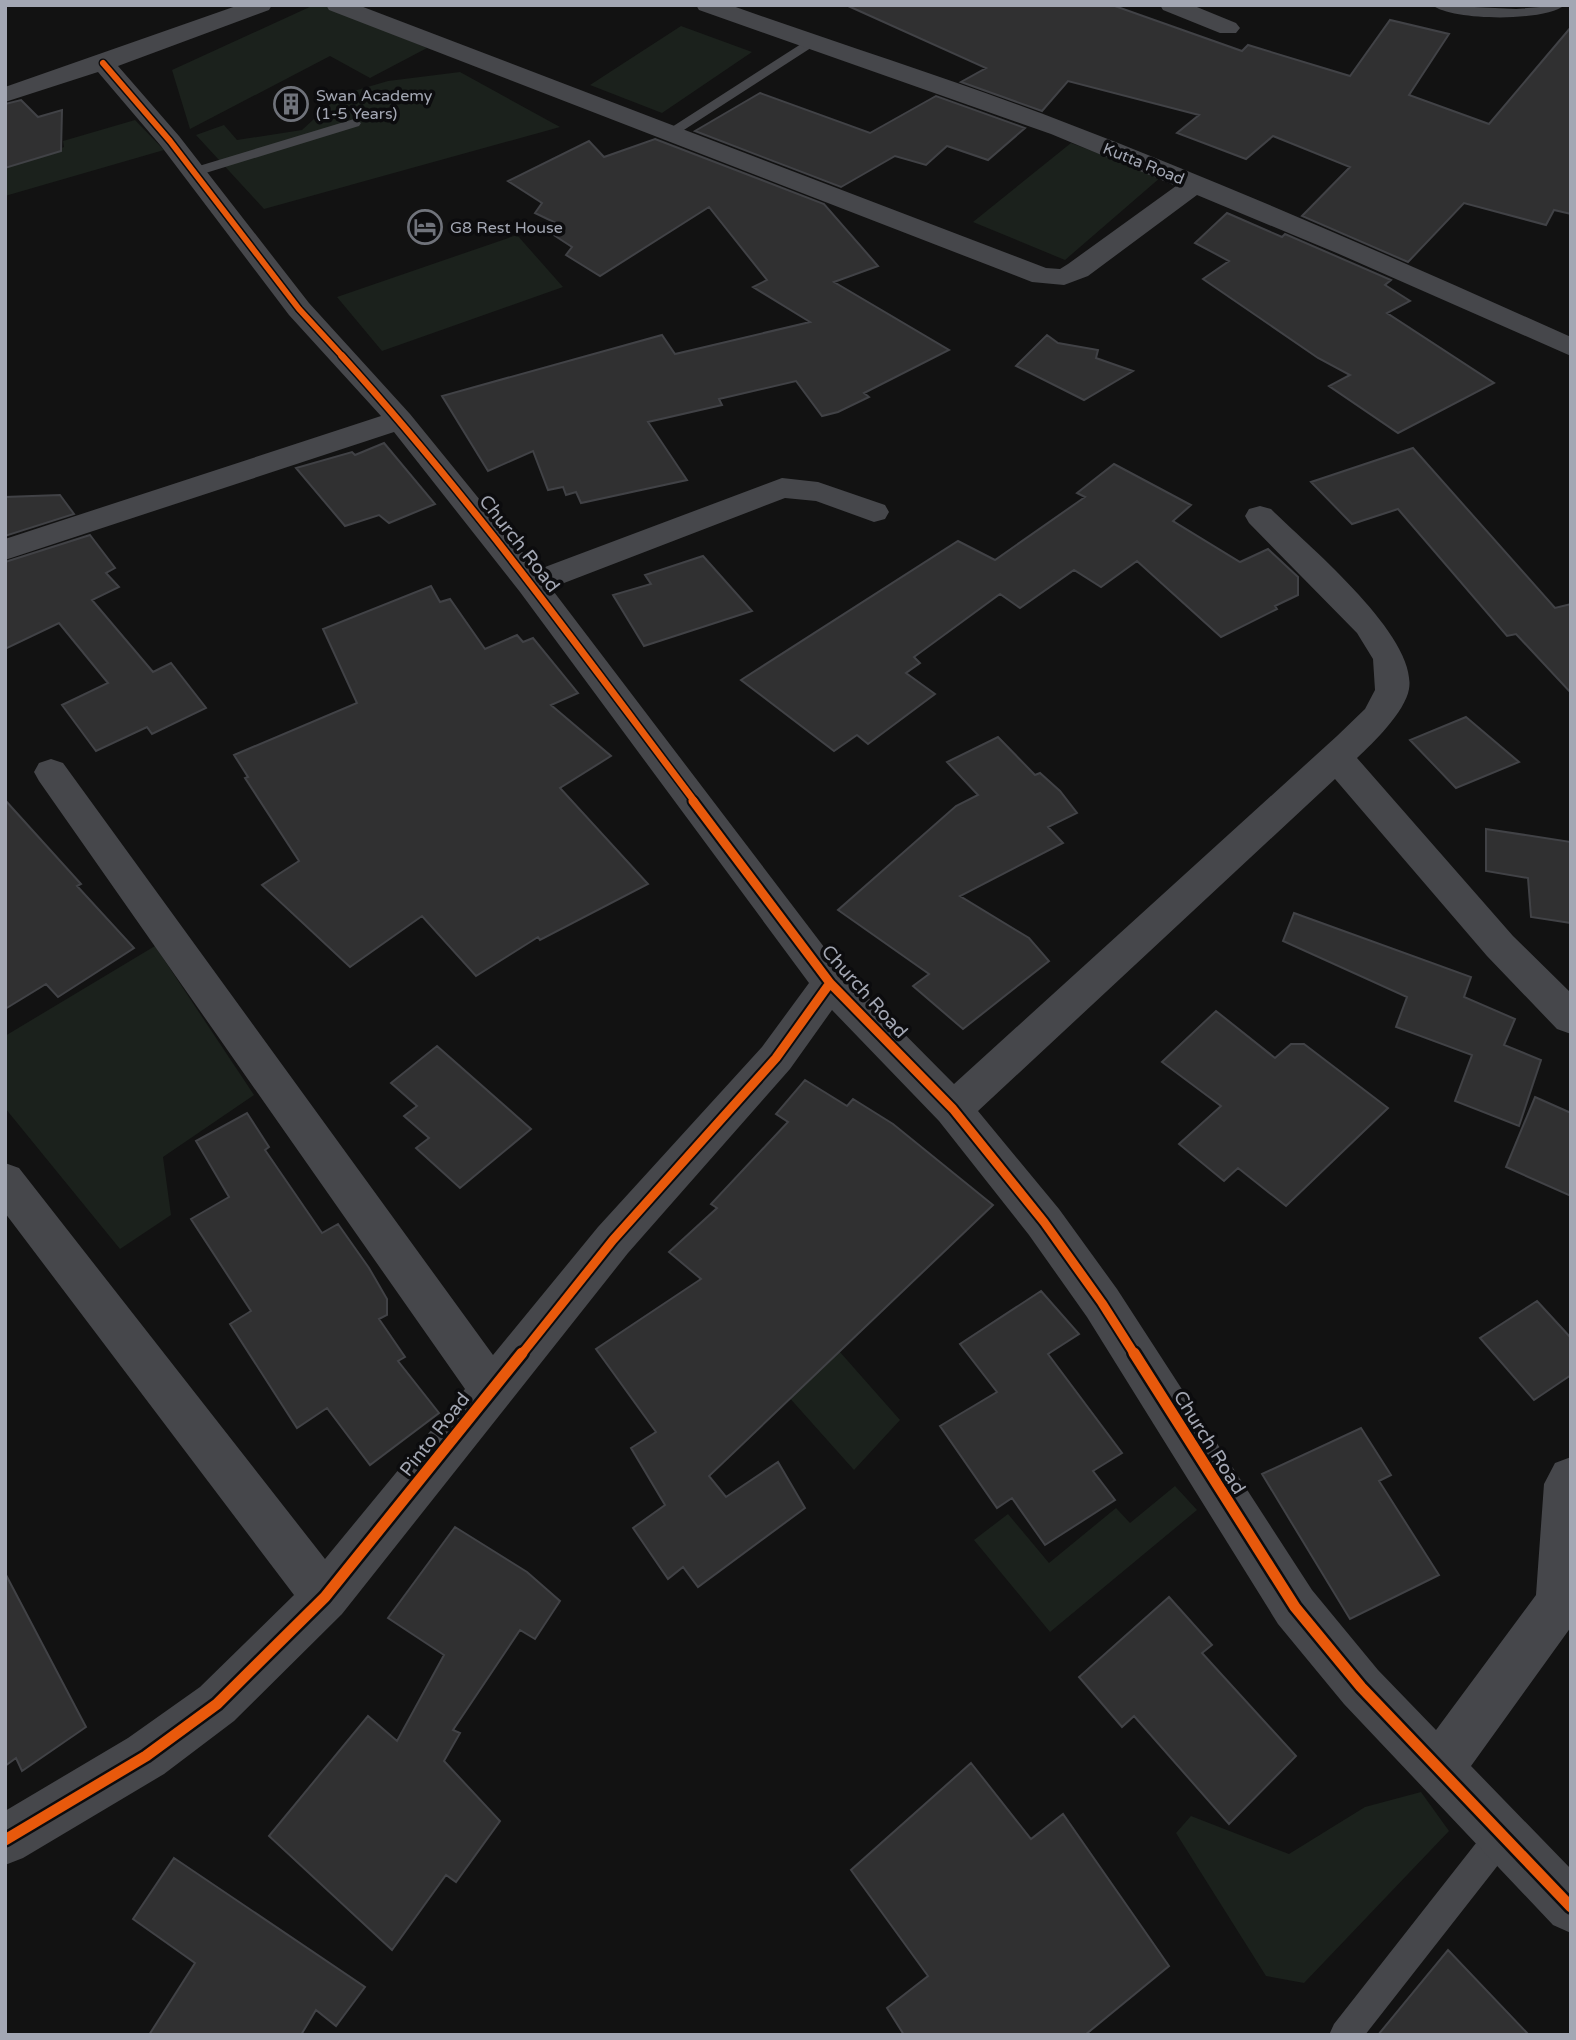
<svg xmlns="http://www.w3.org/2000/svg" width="1576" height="2040" viewBox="0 0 1576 2040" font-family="'Varela Round',sans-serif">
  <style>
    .green { fill: #1b211c }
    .building { fill: #303031; stroke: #414246; stroke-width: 2 }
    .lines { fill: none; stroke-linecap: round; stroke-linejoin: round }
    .service { fill: #46474b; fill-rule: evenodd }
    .minor { fill: #46474b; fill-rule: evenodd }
    .cycleway-far3-casing { stroke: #0c0c0e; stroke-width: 9 }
    .cycleway-far2-casing { stroke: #0c0c0e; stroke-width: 10 }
    .cycleway-far1-casing { stroke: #0c0c0e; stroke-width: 13 }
    .cycleway-casing { stroke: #0c0c0e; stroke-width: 16 }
    .cycleway-far3 { stroke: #e8590c; stroke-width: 6 }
    .cycleway-far2 { stroke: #e8590c; stroke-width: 7 }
    .cycleway-far1 { stroke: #e8590c; stroke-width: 9 }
    .cycleway { stroke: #e8590c; stroke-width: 11 }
    .labels { text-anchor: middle; stroke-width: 7; stroke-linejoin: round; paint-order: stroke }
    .far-poi-label { font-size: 16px; fill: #a3a7b3; stroke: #0c0c0e; text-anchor: start }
    .far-street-label { font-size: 16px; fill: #a3a7b3; stroke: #0c0c0e }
    .street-label { font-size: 19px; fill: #a3a7b3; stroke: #0c0c0e }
  </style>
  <rect width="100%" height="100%" fill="#121212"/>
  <!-- green -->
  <path class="green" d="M314 5H323L427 48 370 78 330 56 190 129 172 70Z
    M681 26 752 52 662 113 590 85Z
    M460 72 560 127 264 209 196 135 224 125 237 140 302 130 340 95 388 81Z
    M135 120 164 150 5 196V166L64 147 63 141Z
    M1071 143 1161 177 1065 260 973 222Z
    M517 235 563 287 382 351 337 297Z
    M155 946 254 1095 163 1157 171 1215 120 1249 5 1108V1036Z
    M756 1257 900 1420 854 1470 745 1348Z
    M1175 1486 1197 1510 1050 1632 974 1540 1008 1514 1049 1563 1116 1508 1130 1523Z
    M1421 1792 1449 1831 1304 1983 1266 1976 1176 1833 1191 1816 1289 1854 1365 1807Z"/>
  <!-- building -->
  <path class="building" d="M846 5H1112L1242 51 1248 45 1350 76 1390 20 1449 34 1409 95 1489 124 1571 27V214L1554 210 1546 225 1464 203 1408 262 1302 216 1350 167 1273 136 1246 159 1177 133 1199 115 1068 81 1042 111 961 82 986 68Z
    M760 93 870 133 936 96 1025 128 988 160 947 146 926 165 895 156 841 187 695 131Z
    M21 100 38 117 62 110 61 151 5 168V104Z
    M655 139 824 204 878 266 834 282 949 350 864 393 869 397 838 412 822 416 796 381 719 399 722 405 648 422 687 480 581 503 576 492 566 495 563 487 548 490 533 451 488 471 442 396 662 335 675 354 810 322 753 287 767 280 709 207 600 276 566 255 572 247 549 232 558 224 535 213 542 203 508 181 589 141 604 157Z
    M1227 213 1282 237 1285 234 1391 280 1385 285 1410 301 1387 313 1494 383 1398 433 1329 386 1350 375 1318 358 1203 279 1229 261 1195 243Z
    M1047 335 1058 343 1098 350 1096 358 1133 371 1084 400 1016 366Z
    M384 443 435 504 389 523 379 515 345 526 296 468 352 452 355 455Z
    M1413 448 1555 608 1571 604V693L1516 634 1507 636 1398 509 1352 524 1311 482Z
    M1114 464 1191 505 1173 521 1240 562 1268 549 1298 577V595L1275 606 1277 609 1221 637 1137 561 1101 587 1074 570 1020 608 1000 594 914 657 920 663 906 673 935 694 868 744 857 735 834 751 741 680 958 541 995 560 1085 497 1077 493Z
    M60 495 74 514 5 536V497Z
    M90 535 115 568 106 573 119 587 92 600 153 672 171 663 206 708 152 734 147 727 96 751 62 705 108 683 59 623 5 649V562Z
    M703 556 752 611 644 646 613 595 651 584 645 575Z
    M431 586 440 602 450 599 485 649 517 635 523 642 533 638 578 693 551 705 611 756 560 788 648 884 540 940 538 937 476 976 422 916 350 967 262 885 299 861 245 778 248 777 234 755 357 703 323 629Z
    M1466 717 1519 762 1456 788 1410 740Z
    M998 737 1035 775 1040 773 1060 791 1077 813 1048 827 1063 843 960 896 1029 938 1049 961 963 1029 913 986 929 974 838 910 956 806 978 795 947 762Z
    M5 800 81 884 77 886 134 948 58 997 46 984 5 1009Z
    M1486 829 1571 842V923L1531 917 1528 878 1486 871Z
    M1294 913 1471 977 1464 997 1515 1019 1504 1045 1541 1060 1519 1126 1455 1101 1472 1055 1396 1027 1407 997 1283 941Z
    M1216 1011 1275 1058 1291 1044H1304L1388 1108 1286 1206 1238 1168 1224 1181 1179 1144 1221 1106 1162 1062Z
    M437 1046 531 1129 460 1188 416 1148 429 1138 404 1116 417 1106 391 1083Z
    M805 1080 847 1106 853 1099 893 1124 993 1205 709 1476 726 1497 778 1462 805 1508 698 1587 683 1567 668 1579 633 1528 665 1505 631 1448 656 1432 596 1349 701 1279 669 1252 717 1208 711 1204 788 1122 776 1114Z
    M1535 1097 1571 1113V1196L1506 1167Z
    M247 1113 269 1147 265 1150 322 1233 338 1224 369 1268 387 1299V1315L379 1319 405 1357 398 1361 439 1413 370 1465 327 1408 297 1428 230 1324 251 1311 191 1219 229 1197 196 1141Z
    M1041 1291 1079 1334 1048 1354 1122 1453 1093 1471 1115 1500 1045 1545 1012 1498 997 1508 940 1426 997 1392 960 1344Z
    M1537 1301 1571 1338V1375L1534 1400 1480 1338Z
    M1361 1428 1391 1475 1379 1481 1439 1575 1350 1619 1262 1474Z
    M455 1527 527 1572 560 1601 535 1639 520 1630 453 1730 460 1733 444 1761 500 1821 456 1882 446 1875 392 1950 269 1836 368 1716 397 1741 444 1655 388 1618Z
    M5 1573 86 1727 22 1771 16 1758 5 1766Z
    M1169 1597 1212 1645 1202 1653 1296 1756 1229 1824 1134 1716 1122 1727 1079 1677Z
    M971 1763 1031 1839 1063 1814 1169 1966 1085 2035H904L887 2008 928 1976 851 1870Z
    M174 1858 365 1987 336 2026 316 2010 301 2035H149L195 1963 133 1919Z
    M1448 1950 1529 2035H1378Z"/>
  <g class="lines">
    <!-- service -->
    <path class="service" d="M1432 5 1516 9 1565 5C1545 22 1452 21 1432 5Z
      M812 37 819 41 817 44 673 137H663L661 134Z
      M354 119 361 123 359 126 199 175 194 177 186 172 189 169Z
      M1502 1820 1513 1824 1517 1835 1513 1846 1365 2035H1329L1334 2024 1491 1824Z"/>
    <!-- minor -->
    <path class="minor" d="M239 5H272L269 10 118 66 179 136 309 303 410 414 537 570 782 478 818 482 885 505 889 512 885 519 874 522 816 501 785 498 551 588 843 972 954 1084 1337 736 1365 709 1375 690 1373 659 1357 633 1249 523 1245 516 1249 509 1260 506 1271 509C1307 545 1418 636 1409 689 1405 712 1373 743 1357 758L1513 936 1571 993V1034L1557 1029 1487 956 1335 779 978 1111 1059 1209 1117 1289 1312 1590 1378 1670 1436 1730 1536 1595 1544 1484 1555 1463 1571 1457V1627L1471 1766 1571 1869V1933L1553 1925 1344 1704 1278 1624 1087 1317 1029 1235 939 1121 832 1010 790 1069 628 1253 342 1614 234 1721 164 1774 23 1858 5 1865V1811L128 1738 200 1687 294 1595 5 1213V1163L19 1168 325 1559 465 1389 39 781 34 772 39 763 51 759 63 763 493 1355 598 1227 762 1047 809 983 520 592 394 432 5 560V539L381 416 289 315 161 146 98 72 5 102V87Z
      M326 5H358L1046 268 1060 269 1068 264 1176 186 1051 134 699 10 696 5H730C843 45 958 81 1069 124 1239 189 1405 263 1571 337V356L1339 254 1197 195 1088 276 1064 285 1032 282 329 10Z
      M1160 5H1192L1236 23 1240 28 1236 33H1220L1163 10Z"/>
    <!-- cycleway-far3 casing -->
    <g class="cycleway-far3-casing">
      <path id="cycleway-far3" d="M103 63 170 141 299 309 344 358"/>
    </g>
    <!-- cycleway-far2 casing -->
    <g class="cycleway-far2-casing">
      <path id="cycleway-far2" d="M342 356C470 497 581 651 695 802"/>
    </g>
    <!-- cycleway-far1 casing -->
    <g class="cycleway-far1-casing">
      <path id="cycleway-far1" d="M693 801 830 983 953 1109 1044 1222 1102 1303 1135 1355
        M521 1355 613 1240 776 1058 830 983"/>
    </g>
    <!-- cycleway casing -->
    <g class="cycleway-casing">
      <path id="cycleway" d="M1134 1353 1295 1607 1361 1687 1571 1907
        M5 1840 146 1756 217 1704 325 1597 522 1353"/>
    </g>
    <!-- cycleway-far3 -->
    <use href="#cycleway-far3" class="cycleway-far3"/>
    <!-- cycleway-far2 -->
    <use href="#cycleway-far2" class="cycleway-far2"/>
    <!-- cycleway-far1 -->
    <use href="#cycleway-far1" class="cycleway-far1"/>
    <!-- cycleway -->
    <use href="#cycleway" class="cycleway"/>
  </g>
  <!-- icons -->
  <defs>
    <g id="building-ring" transform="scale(1.75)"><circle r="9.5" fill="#0c0c0e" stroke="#70737b" stroke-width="1.5"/><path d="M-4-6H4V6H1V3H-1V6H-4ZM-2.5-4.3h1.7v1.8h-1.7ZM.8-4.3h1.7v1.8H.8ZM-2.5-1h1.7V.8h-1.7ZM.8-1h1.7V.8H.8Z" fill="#70737b"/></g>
    <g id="hotel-ring" transform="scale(1.75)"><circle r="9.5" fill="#0c0c0e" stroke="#70737b" stroke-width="1.5"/><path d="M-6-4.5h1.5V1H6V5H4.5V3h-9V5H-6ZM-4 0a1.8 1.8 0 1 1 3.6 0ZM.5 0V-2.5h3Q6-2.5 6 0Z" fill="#70737b"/></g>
  </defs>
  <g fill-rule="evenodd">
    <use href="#building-ring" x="291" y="104"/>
    <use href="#hotel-ring" x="425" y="227"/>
  </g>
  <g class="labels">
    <!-- far-poi labels -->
    <g class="far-poi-label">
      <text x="316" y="101">Swan Academy<tspan x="316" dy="18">(1-5 Years)</tspan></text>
      <text x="450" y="233">G8 Rest House</text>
    </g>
    <!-- far-street labels -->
    <g class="far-street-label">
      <text transform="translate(1144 163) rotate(22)" y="6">Kutta Road</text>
    </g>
    <!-- street labels -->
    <g class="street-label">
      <text transform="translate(520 543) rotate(52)" y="7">Church Road</text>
      <text transform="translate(865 991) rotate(48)" y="7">Church Road</text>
      <text transform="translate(434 1434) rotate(-52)" y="7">Pinto Road</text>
      <text transform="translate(1210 1442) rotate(58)" y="7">Church Road</text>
    </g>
  </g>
  <!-- border -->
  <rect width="1576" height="2040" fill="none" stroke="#a3a7b3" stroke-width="14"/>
</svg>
